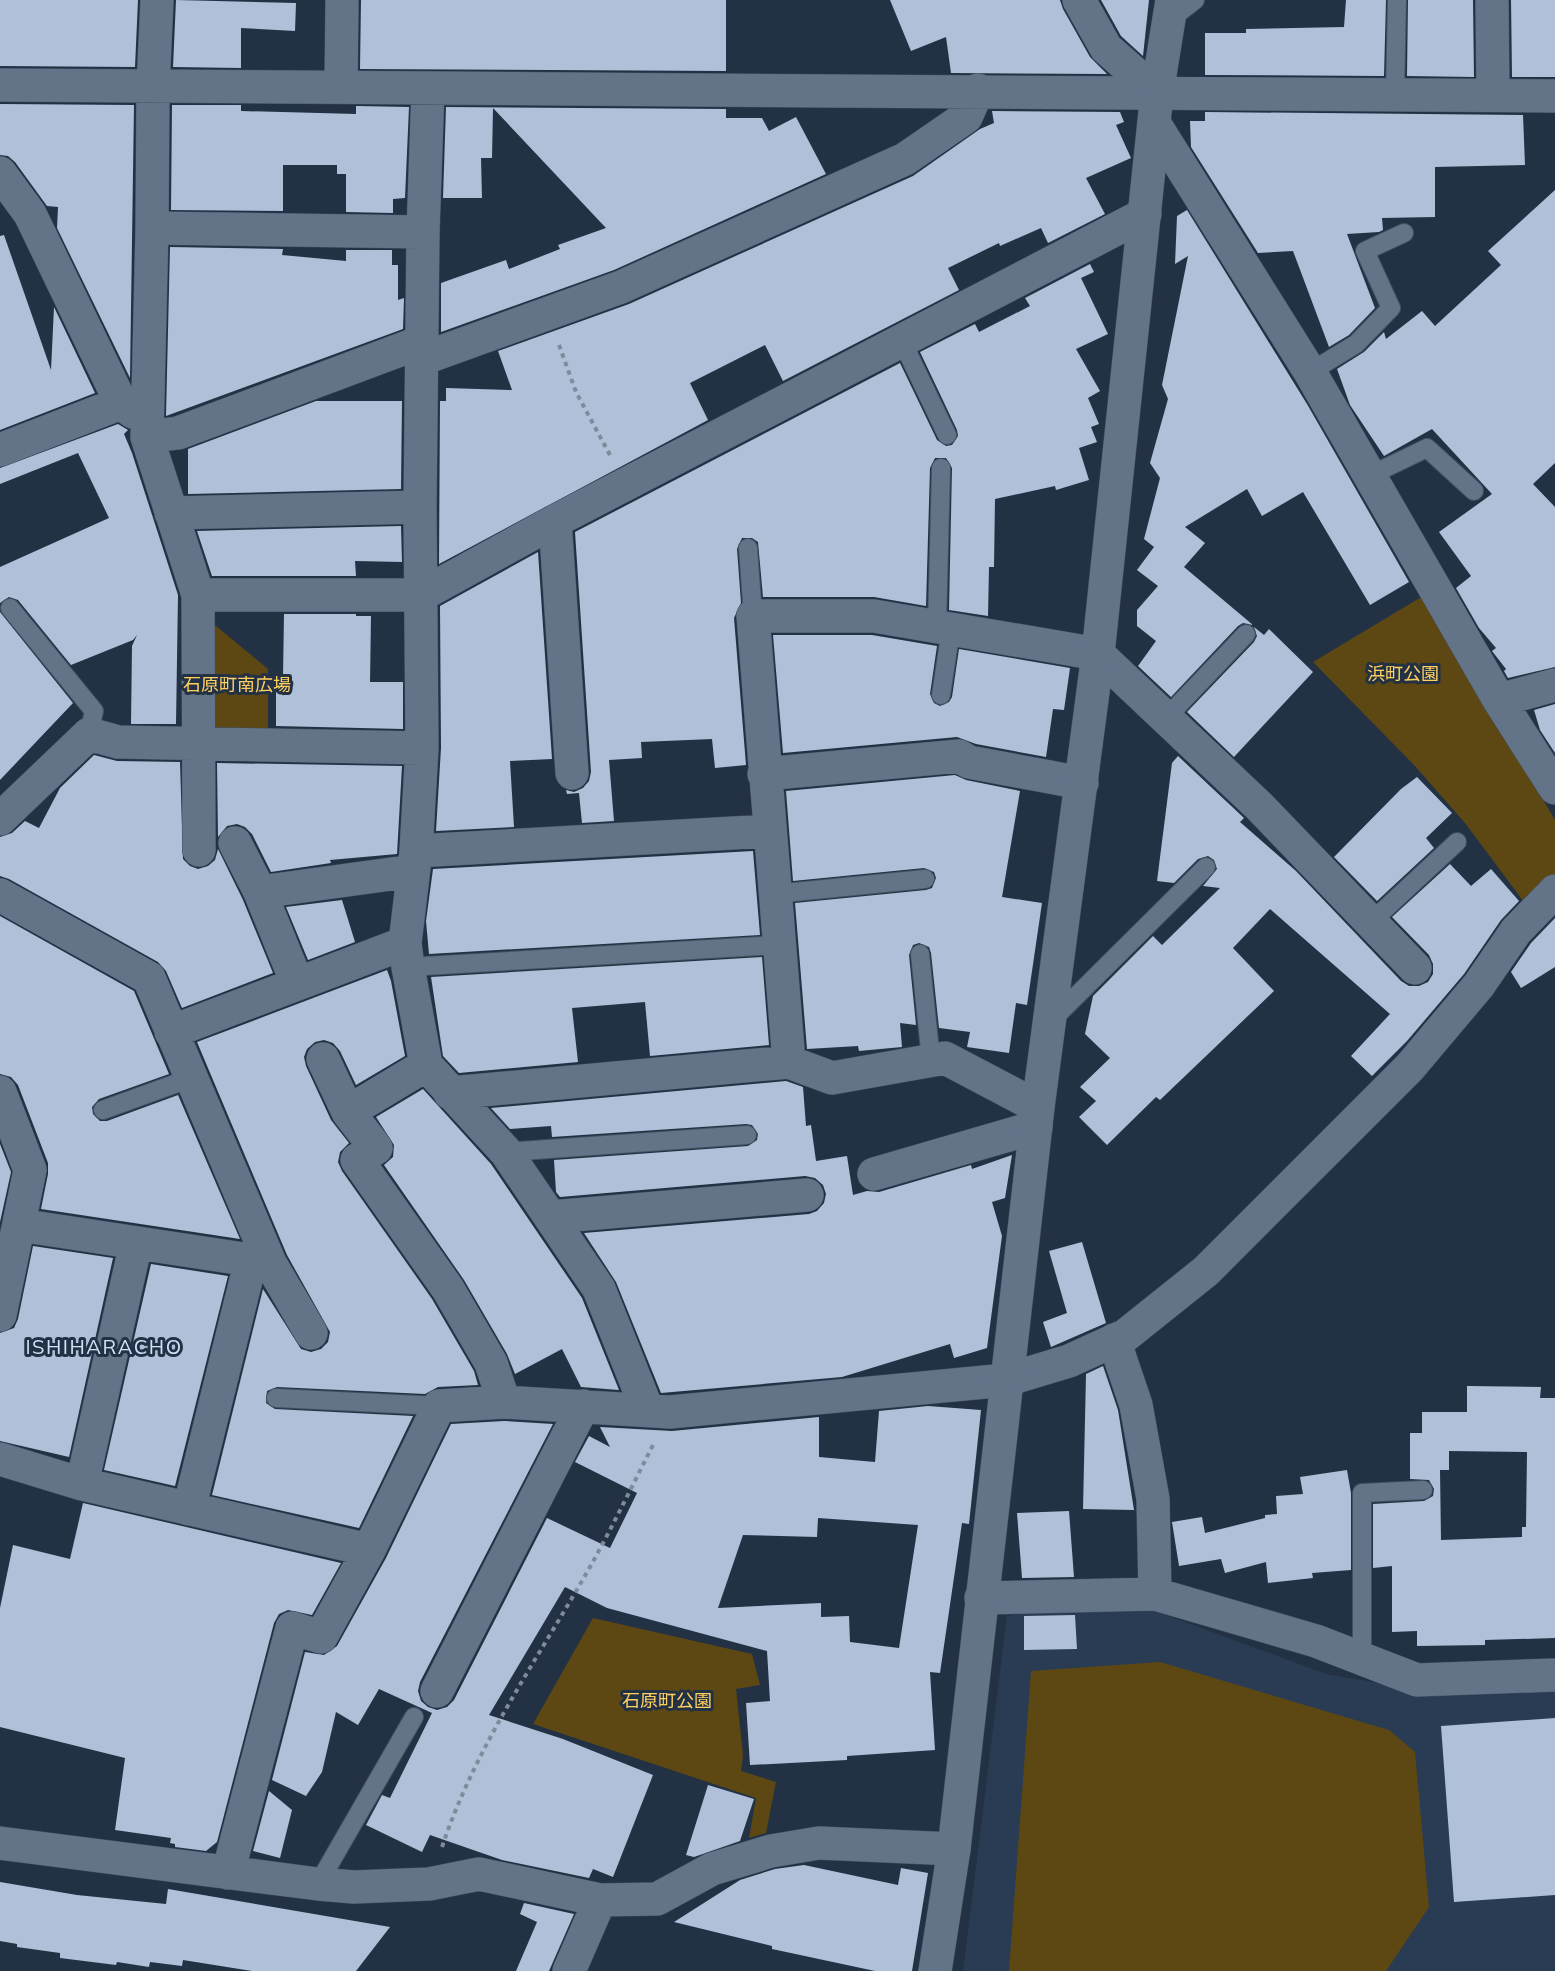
<svg xmlns="http://www.w3.org/2000/svg" width="1555" height="1971" viewBox="0 0 1555 1971" font-family="Mulish,'Noto Sans JP',sans-serif">
  <style>
    .built { fill: #2a3c53 }
    .green { fill: #5d4813 }
    .building { fill: #afc0d8; fill-rule: evenodd }
    .lines { fill: none; stroke-linecap: round; stroke-linejoin: round }
    .service-casing { stroke: #445060; stroke-width: 20 }
    .minor-casing { stroke: #445060; stroke-width: 34 }
    .tertiary-casing { stroke: #445060; stroke-width: 34 }
    .path { stroke: #7f8a9a; stroke-width: 4; stroke-dasharray: 4.5 4.5; stroke-linecap: butt }
    .service { stroke: #637489; stroke-width: 18 }
    .minor { stroke: #637489; stroke-width: 33 }
    .tertiary { stroke: #637489; stroke-width: 33 }
    .labels { text-anchor: middle; stroke-width: 6; stroke-linejoin: round; paint-order: stroke }
    .park-label { font-size: 18px; fill: #ffd060; stroke: #233144 }
    .neighbourhood-label { font-size: 20px; letter-spacing: 1.5px; fill: #cfe1f9; stroke: #233144 }
  </style>
  <rect width="100%" height="100%" fill="#233144"/>
  <!-- built -->
  <path class="built" d="M1035 1611H1155L1326 1674 1409 1688 1555 1690V1971H963L1007 1616Z"/>
  <!-- green -->
  <path class="green" d="M1423 596 1555 820V883L1530 910 1465 823 1414 765 1313 662Z
    M204 616 268 669V734L221 733 207 723Z
    M593 1618 752 1654 760 1685 736 1689 743 1755 741 1771 776 1782 766 1833 749 1838 756 1798 533 1724Z
    M1160 1662 1389 1730 1415 1752 1429 1907 1386 1971H1009L1031 1671Z"/>
  <!-- building -->
  <path class="building" d="M0 0H138L135 67 0 66Z
    M176 0 296 3 295 31 241 28V68L173 67Z
    M361 0H726V71L360 69Z
    M890 0H1060L1063 9 1090 57 1107 74 951 73 946 37 911 51Z
    M1101 0H1149L1143 56 1121 36Z
    M1346 0H1386L1384 76 1205 75V33H1246V29L1344 27Z
    M1408 0H1473L1474 77 1407 76Z
    M1511 0H1555V77H1512Z
    M0 104 134 105 130 378 57 228 58 207 47 206 15 162 8 156 0 155Z
    M172 105H241V111L356 114V106L409 107 405 198 393 199V213L346 212V174H337V165H283V211L171 210Z
    M446 107 726 109V118H762L769 131 796 117 826 174 614 270 441 332V283L506 260 509 269 560 249 558 245 606 228 493 108 492 158H481L482 198H443Z
    M992 111 1120 112 1124 122 1116 125 1131 158 1086 178 1105 214 1048 243 1041 228 1000 246 999 243 948 268 959 290 783 381 765 345 690 383 708 420 439 564 440 401H446V388L512 390 498 351 629 304 913 176 980 129 994 123Z
    M1205 112 1523 115 1525 165 1435 167V217L1382 218 1383 230 1379 232 1347 234 1375 308 1349 335 1329 347 1293 251 1258 253 1191 147 1190 121H1205Z
    M1555 190V463L1533 484 1555 507V667L1508 678 1504 671 1506 669 1492 651 1496 648 1479 628 1456 588 1471 576 1439 532 1492 494 1432 429 1384 456 1350 405 1337 369 1364 352 1384 332 1386 339 1422 311 1435 326 1501 265 1488 251Z
    M1187 210 1307 404 1409 582 1370 605 1303 492 1262 516 1247 489 1185 527 1205 543 1184 567 1253 625 1243 623 1238 626 1171 697 1138 666 1156 641 1137 626V610L1158 586 1137 570 1154 547 1144 539 1160 478 1150 463 1168 399 1162 385 1188 256 1175 264 1177 216Z
    M4 235 51 370 54 307 95 393 0 430V236Z
    M170 247 283 249 282 255 346 261V250H392V265H398V300L404 298 403 329 166 416Z
    M1090 264 1094 272 1081 278 1108 334 1076 349 1100 391 1088 398 1099 424 1091 427 1097 442 1079 448 1089 480 1056 490 1055 486 995 499 994 567H989L988 616 949 610 952 468 946 458H935L930 468 926 606 874 597H763L758 542 752 538H742L737 549 741 603 734 618 746 765 715 768 712 739 641 742 642 758 609 760 614 821 582 823 579 793 567 794 566 790 574 792 583 788 589 781 591 772 575 532 900 363 937 440 946 446 952 445 958 436 957 430 920 352 975 324 979 332 1030 306 1025 298Z
    M316 401H402L401 489 188 494V449Z
    M118 424 128 430 124 434 132 453 178 595 176 724H131L132 646 137 635 133 640 71 665 18 600 9 597 0 603V567L109 518 78 453 0 484V468Z
    M401 526 402 562 355 561 356 576H212L197 531Z
    M538 552 552 759 510 761 514 827 436 831 441 748 440 606Z
    M0 612 73 703 0 780Z
    M284 614H356V616H371L370 682H403V729L276 726V678L283 677Z
    M1254 627 1264 635 1269 629 1313 672 1234 757 1187 712 1254 642 1257 636Z
    M773 635H872L937 646 930 694 934 703 940 706 949 702 952 697 959 649 1070 668 1064 710 1053 709 1046 757 976 744 957 737 783 753Z
    M1555 704V753L1540 730 1534 710Z
    M94 755 117 761 180 762 183 859 190 866 198 869 208 866 215 860 218 849 243 900 273 973 182 1008 166 971 158 962 9 879 0 876V837L12 833 25 821 39 828 60 788Z
    M1178 756 1244 818 1240 822 1296 871 1401 981 1409 986H1419L1428 982 1433 974V964L1429 955 1392 917 1450 864 1471 886 1491 869 1519 901 1501 920 1464 974 1407 1041 1372 1076 1351 1056 1390 1014 1270 909 1233 948 1274 991 1160 1100 1156 1097 1107 1145 1079 1117 1096 1101 1080 1087 1110 1058 1085 1034 1093 996 1153 936 1162 945 1220 888 1203 886 1217 869 1214 860 1208 856 1198 859 1174 883 1157 881 1172 763Z
    M217 763 402 766 397 854 330 860 331 863 271 872 252 834 245 827 237 824 227 826 218 837Z
    M955 775 966 780 1020 791 1002 897 1042 903 1027 1005 1016 1003 1009 1053 967 1047 970 1032 939 1028 931 953 929 947 919 943 913 945 909 955 916 1025 900 1023 902 1047 859 1051 858 1046 807 1049 795 903 926 890 932 888 936 878 934 872 924 868 793 881 786 791Z
    M1417 777 1452 813 1426 838 1434 848 1377 901 1334 857 1401 789Z
    M753 851 760 935 429 954 426 921 433 869Z
    M342 900 355 942 308 960 286 907Z
    M0 916 134 991 169 1074 99 1099 92 1107 93 1114 100 1121H107L178 1095 240 1239 41 1209 48 1174V1163L18 1085 11 1077 0 1074Z
    M1555 918V967L1521 988 1511 972 1531 943Z
    M762 957 769 1045 650 1056 645 1002 572 1008 578 1062 459 1073 443 1056 431 977Z
    M387 970 391 981 405 1056 356 1085 340 1051 333 1043 324 1040 315 1042 307 1049 304 1057 306 1066 331 1120 349 1143 340 1152 338 1162 342 1171 432 1299 474 1371 478 1385 438 1387 425 1394 277 1387 267 1391 266 1403 275 1409 413 1416 359 1528 212 1495 263 1289 301 1349 311 1352 321 1349 328 1342 330 1332 287 1255 197 1042Z
    M786 1081 803 1087 806 1126 811 1125 816 1161 847 1156 853 1195 867 1191 879 1192 971 1165 972 1169 1012 1155 1005 1198 992 1202 1002 1236 987 1348 954 1358 950 1344 842 1377 661 1393 616 1282 584 1233 809 1214 817 1211 824 1203 826 1194 823 1185 815 1178 805 1176 560 1197 556 1192 554 1160 748 1146 757 1140 758 1134 752 1125 746 1124 552 1137 551 1126 510 1129 491 1108Z
    M423 1089 491 1164 582 1298 619 1390 581 1387 562 1349 515 1374 507 1354 464 1280 384 1165 393 1157 394 1145 376 1117Z
    M0 1144 11 1172 0 1222Z
    M1082 1242 1106 1323 1051 1347 1043 1322 1067 1313 1049 1251Z
    M33 1246 113 1258 69 1457 0 1441V1333L14 1328 18 1319Z
    M151 1264 228 1276 175 1486 104 1470Z
    M1103 1366 1118 1410 1134 1510 1083 1509 1086 1374Z
    M1467 1386 1541 1387 1540 1398H1555V1638L1485 1640V1645L1417 1646V1631L1392 1632V1566L1373 1568V1504L1424 1501 1433 1496 1434 1489 1429 1480 1410 1479V1433H1422V1412H1467ZM1449 1451 1527 1452 1526 1527H1522V1537L1441 1540 1440 1470H1449Z
    M928 1406 981 1410 969 1524 962 1523 940 1673 930 1672 935 1750 847 1756V1760L750 1765 746 1703 770 1701 767 1651 607 1608 565 1587 489 1715 563 1739 653 1775 613 1877 593 1869 589 1878 502 1860 430 1835 422 1852 366 1825 382 1795 390 1798 432 1713 379 1689 358 1725 336 1712 322 1772 306 1796 272 1780 305 1652 324 1655 337 1646 386 1558 451 1424 504 1421 553 1424 420 1682 418 1691 421 1701 428 1707 437 1710 447 1707 454 1700 547 1518 610 1548 637 1493 575 1462 589 1436 610 1447 600 1427 672 1431 819 1417V1457L875 1462 879 1411ZM818 1518 918 1525 899 1648 850 1642 849 1616 821 1617V1603L718 1608 743 1535 817 1537Z
    M1347 1470 1351 1493V1570L1312 1573 1313 1578 1268 1583 1266 1562 1225 1573 1221 1559 1179 1566 1172 1522 1202 1517 1205 1533 1265 1518V1515L1277 1514 1276 1496 1303 1494 1300 1477Z
    M83 1503 341 1563 312 1615 288 1610 279 1614 274 1623 217 1842 206 1851 175 1847V1844L170 1843 171 1838 115 1830 125 1758 0 1727V1608L13 1545 70 1559Z
    M1069 1511 1074 1577 1022 1578 1017 1513Z
    M1075 1615 1077 1649 1024 1650V1616Z
    M1555 1718V1895L1454 1902 1441 1726Z
    M708 1785 754 1799 740 1841 694 1857 686 1855Z
    M269 1791 292 1810 280 1858 253 1851Z
    M804 1865 898 1885 901 1868 928 1873 912 1971H875L772 1949V1946L674 1922 740 1880 775 1869Z
    M0 1882 77 1895 166 1904 168 1889 390 1927 356 1971H252L183 1960 182 1966 150 1962 149 1967 117 1962 116 1965 60 1958V1953L17 1947V1944L0 1941Z
    M524 1903 574 1914 549 1971H516L537 1922 520 1914Z"/>
  <g class="lines">
    <!-- service casing -->
    <g class="service-casing">
      <path id="service" d="M1169 20 1195 0
        M1395 94 1397 0
        M902 341 947 435
        M1310 372 1356 344 1391 308 1365 251 1404 233
        M1371 475 1427 448 1474 491
        M748 548 753 616
        M10 608 94 711 89 734
        M937 627 941 468
        M941 695 951 629
        M1166 718 1246 634
        M774 894 925 879
        M1371 922 1457 842
        M920 954 931 1060
        M408 967 778 945
        M1052 1020 1206 867
        M103 1110 191 1078
        M506 1152 747 1135
        M276 1398 439 1406
        M1362 1659V1493L1423 1490
        M318 1884 414 1717"/>
    </g>
    <!-- minor casing -->
    <g class="minor-casing">
      <path id="minor" d="M157 0 153 87 152 228 147 437 198 595 199 850
        M1079 0 1106 48 1157 93
        M1492 0 1493 95
        M0 85 1555 96
        M341 87 342 0
        M428 89 423 232 420 507 422 748 416 851 405 943 408 967 426 1065 506 1152 599 1289 647 1409
        M1154 123 1310 372 1499 700 1555 788
        M0 173 30 214 121 403 133 412 147 417
        M152 228 423 232
        M422 359 621 287 905 159 966 117 978 90
        M147 437 178 433 421 342
        M0 450 121 403
        M171 513 420 507
        M555 521 572 773
        M198 595H421L555 521 1145 214
        M1499 700 1555 685
        M764 774 959 756 969 762 1082 783
        M0 819 89 734 118 742 422 748
        M235 843 260 892 297 983
        M416 851 769 831
        M260 892 413 871
        M0 895 149 978 270 1263 311 1333
        M171 1032 405 943
        M323 1059 348 1112 376 1148 357 1160 448 1289 491 1363 504 1402
        M789 1062 753 616H874L1098 654 1259 806 1415 968
        M0 1092 30 1170 0 1315
        M450 1093 789 1062 832 1078 945 1058 1038 1107
        M348 1112 426 1065
        M874 1174 1036 1127
        M551 1217 807 1195
        M19 1225 270 1263
        M1114 1340 1136 1405 1153 1499 1155 1594
        M0 1459 82 1484 369 1550 439 1406 504 1402 670 1412 1006 1380 1069 1361 1126 1335 1206 1271 1410 1067 1479 985 1516 931 1555 891
        M82 1484 136 1243
        M189 1509 251 1260
        M981 1598 1155 1594 1316 1641 1417 1680 1555 1675
        M437 1691 583 1406
        M0 1843 318 1884 354 1887 429 1884 479 1874 600 1900 657 1899 712 1869 771 1851 819 1843 954 1849
        M228 1873 292 1628 321 1637 369 1550
        M569 1971 600 1900"/>
    </g>
    <!-- tertiary casing -->
    <g class="tertiary-casing">
      <path id="tertiary" d="M935 1971 954 1849 1038 1107 1098 654 1157 93 1172 0"/>
    </g>
    <!-- path -->
    <path class="path" d="M559 345 576 392 610 455
      M442 1847C475 1748 535 1663 586 1574 610 1532 631 1488 653 1445"/>
    <!-- service -->
    <use href="#service" class="service"/>
    <!-- minor -->
    <use href="#minor" class="minor"/>
    <!-- tertiary -->
    <use href="#tertiary" class="tertiary"/>
  </g>
  <g class="labels">
    <!-- park labels -->
    <g class="park-label">
      <text x="1403" y="680">浜町公園</text>
      <text x="237" y="691">石原町南広場</text>
      <text x="667" y="1707">石原町公園</text>
    </g>
    <!-- neighbourhood labels -->
    <g class="neighbourhood-label">
      <text x="104" y="1354">ISHIHARACHO</text>
    </g>
  </g>
</svg>
